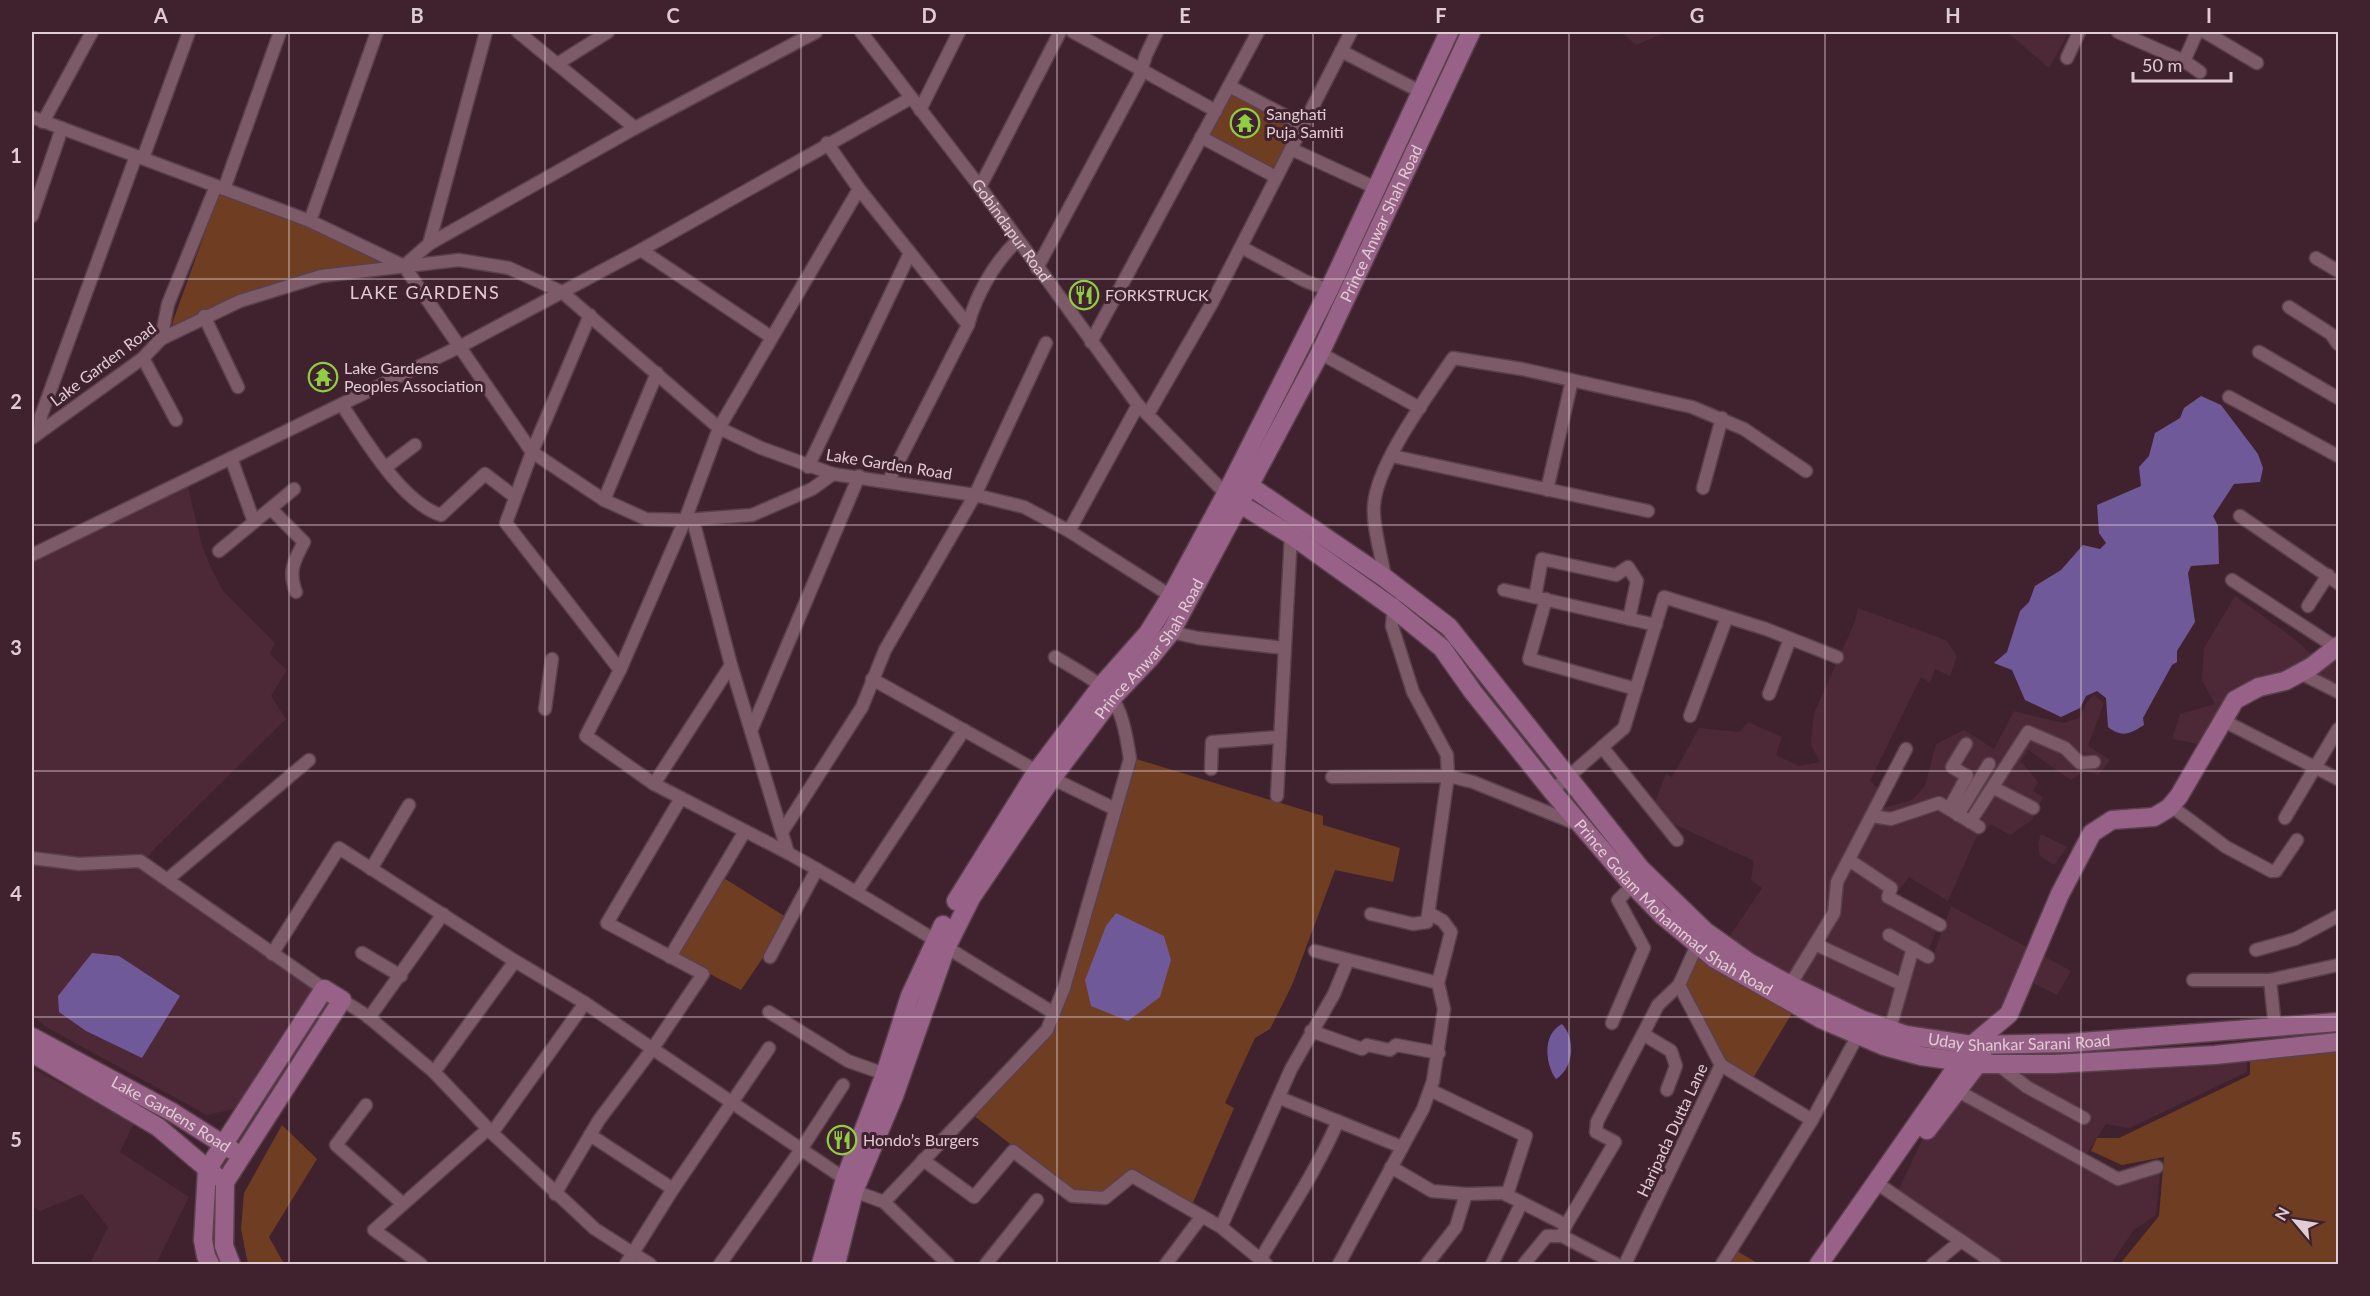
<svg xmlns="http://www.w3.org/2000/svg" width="2370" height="1296" viewBox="0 0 2370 1296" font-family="Lato,sans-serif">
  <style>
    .built { fill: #4d2837 }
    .green { fill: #6f3e22 }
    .water { fill: #705998 }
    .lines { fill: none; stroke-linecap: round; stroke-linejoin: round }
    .street-casing { stroke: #5a404c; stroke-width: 15 }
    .secondary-casing { stroke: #5a404c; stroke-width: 21 }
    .street { stroke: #7d5a67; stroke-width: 12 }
    .secondary { stroke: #986288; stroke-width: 18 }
    .grid { fill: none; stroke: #e1ccd3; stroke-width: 1.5; stroke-opacity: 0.55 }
    .labels { text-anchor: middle; stroke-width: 6; stroke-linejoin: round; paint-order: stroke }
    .poi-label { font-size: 16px; fill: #e1ccd3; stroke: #40222e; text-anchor: start }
    .street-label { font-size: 16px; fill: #e1ccd3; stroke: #40222e }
    .neighbourhood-label { font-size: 18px; letter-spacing: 1.5px; fill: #e1ccd3; stroke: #40222e }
    .neatline { fill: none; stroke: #e1ccd3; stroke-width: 2 }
    .grid-label { font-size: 20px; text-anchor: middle; font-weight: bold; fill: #e1ccd3 }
  </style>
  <rect width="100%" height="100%" fill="#40222e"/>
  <!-- built -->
  <path class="built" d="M1621 32H1667L1636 45Z
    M2007 32H2069L2049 68Z
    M187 482 202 546 212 570 223 591 275 643 270 654 287 670 271 696 286 719 154 849 142 864 317 989 253 1096 234 1109 207 1115 46 1027 32 1014V559Z
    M2235 596 2292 637 2316 658 2232 696 2203 745 2172 739 2180 714 2215 704 2202 680 2204 648Z
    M1858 608 1946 640 1957 656 1950 676 1935 669 1930 683 1921 677 1870 781 1881 791 1830 913 1784 989 1721 949 1762 888 1751 880 1754 861 1665 820 1653 807 1666 774 1672 777 1699 728 1739 732 1748 722 1782 737 1776 755 1799 766 1820 762 1811 745 1814 713 1854 624Z
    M2338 650V689L2307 675Z
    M2094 695 2104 703 2088 746 2110 760 2099 775 2085 771 2071 780 2028 750 2021 761 2038 782 2033 791 2043 797 2032 820 2010 835 1991 824 1976 838 1948 901 1909 877 1891 901 1937 929 1928 951 1909 950 1882 1029 1791 991 1836 916 1838 883 1883 808 1912 800 1925 786 1936 744 1964 730 1994 749 2014 711 2063 723 2079 718 2087 702Z
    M2041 834 2067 847 2054 865 2040 856 2038 843Z
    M1951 906 2071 971 2057 995 2019 976 2005 1007 1997 1052 1957 1053 1889 1033 1914 952 1931 962Z
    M2246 1046 2247 1072 2130 1128 2106 1124 2082 1161 2117 1183 2160 1172 2156 1215 2133 1231 2111 1264H2001L1897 1193 1960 1060Z
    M32 1068 134 1123 120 1152 189 1197 156 1264H90L108 1227 82 1194 40 1211 32 1206Z"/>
  <!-- green -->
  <path class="green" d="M1232 91 1298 125 1274 171 1210 136Z
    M220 191 391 262 307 274 238 297 171 333 173 321Z
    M1133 758 1323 816V825L1400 848 1393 882 1335 870 1292 985 1270 1029 1255 1038 1225 1103 1234 1108 1192 1205 1134 1169 1104 1193 1071 1191 973 1115 1048 1035Z
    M722 877 789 919 741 990 675 956Z
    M1701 944 1795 1008 1749 1085 1729 1067 1682 985Z
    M2338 1036V1264H2120L2159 1216 2164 1157 2122 1165 2091 1151 2097 1138H2119L2250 1075V1047Z
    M282 1125 317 1159 269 1237 284 1264H248L241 1229 244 1193Z
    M1735 1250 1759 1264H1726Z"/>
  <!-- water -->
  <path class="water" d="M2201 396 2221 405 2258 454 2263 468 2260 482 2234 484 2213 516 2218 526 2219 564 2191 566 2188 573 2195 622 2177 651V662L2172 665 2143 718 2144 725C2130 734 2122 738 2108 727L2106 698 2097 691 2086 696 2080 708 2061 717 2025 700 2012 670 1994 663 2007 652 2020 611 2029 602 2035 586 2061 570 2083 545 2100 549 2106 543 2099 533 2097 505 2141 486 2139 467 2149 456 2155 433 2180 418 2184 408Z
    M1116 913 1164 936 1171 960 1160 997 1128 1021 1091 1006 1085 980 1106 926Z
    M92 953 119 956 180 996 142 1058 86 1031 59 1012 58 996Z
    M1562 1024C1576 1039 1574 1068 1556 1079 1545 1064 1542 1034 1562 1024Z"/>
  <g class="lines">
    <!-- street casing -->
    <g class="street-casing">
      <g id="street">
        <path id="s1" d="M861 32 980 187 1138 405 1226 494"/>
        <path d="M1073 32 1216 111"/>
        <path d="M2118 32 2184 61 2200 72"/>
        <path d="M2205 32 2257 63"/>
        <path d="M1341 51 1421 92"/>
        <path d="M2067 58 2079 32"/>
        <path d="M2184 61 2197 32"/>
        <path d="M557 64 608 32"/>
        <path d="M1229 86 1303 125"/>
        <path d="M920 110 959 32"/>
        <path d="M32 117 310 221 404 266 532 452 604 500 646 519 685 520 752 515 812 489 833 474"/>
        <path d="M43 122 92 32"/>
        <path d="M635 128 816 32"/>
        <path d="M1201 137 1276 177"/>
        <path d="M1291 149 1376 188"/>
        <path d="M143 158 189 32"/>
        <path d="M980 187 1060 32"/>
        <path d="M224 189 280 32"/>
        <path d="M859 189 968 325 888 482"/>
        <path d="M32 216 62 128"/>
        <path d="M310 221 377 32"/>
        <path d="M429 244 486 32"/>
        <path d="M1241 247 1305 281 1329 290"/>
        <path d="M641 250 771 337"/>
        <path d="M2316 258 2338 271"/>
        <path d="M404 266 429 244 635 128 518 32"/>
        <path d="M1037 268 1139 78 1146 55 1157 32"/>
        <path d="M2289 307 2331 334 2338 344"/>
        <path d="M590 315 532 452 506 523 620 670"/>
        <path d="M204 316 238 387"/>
        <path d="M968 325C976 295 994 263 1017 241"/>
        <path d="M161 339 168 304 216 186"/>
        <path d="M1091 342 1258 32"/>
        <path d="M2259 352 2338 398"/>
        <path d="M1320 353 1420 408"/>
        <path d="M143 358 176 420"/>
        <path d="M2229 397 2338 456"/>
        <path d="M342 405C364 438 402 503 441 515L485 474 515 497"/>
        <path d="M1148 414 1212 303 1351 32"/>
        <path d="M40 432 41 416 136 156"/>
        <path d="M32 438 143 358 161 339 240 301 321 276 459 260 509 268 562 292 719 428 761 448 833 474 975 495 1024 507 1069 531 1171 596"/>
        <path d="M1392 456 1648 511"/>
        <path d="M231 458 254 522"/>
        <path d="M386 467 415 445"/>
        <path d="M808 467 910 253"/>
        <path d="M1703 488 1722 418"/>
        <path d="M1547 490 1572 380"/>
        <path d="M604 500 657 373"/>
        <path d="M271 509 304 542C294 561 288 571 296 592"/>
        <path d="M2240 516 2338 583"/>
        <path d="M693 520 731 665 788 853C879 903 965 960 1054 1013"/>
        <path d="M1069 531 1138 405"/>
        <path d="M219 551 294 489"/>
        <path d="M32 555 461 346 641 250 911 98"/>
        <path d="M1385 578C1382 557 1372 525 1374 505 1377 463 1429 394 1453 358L1522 369 1692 407 1744 429 1806 471"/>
        <path d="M2232 580 2337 648"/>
        <path d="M1504 590 1656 625"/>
        <path d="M1535 597 1542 559 1616 575 1628 567 1637 581 1629 619"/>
        <path d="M1546 599 1529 659 1636 689"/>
        <path d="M2308 606 2328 575"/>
        <path d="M1171 632 1198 638 1284 648"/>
        <path d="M2300 673 2338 692"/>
        <path d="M872 679 1037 771 1115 809"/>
        <path d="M1769 694 1790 639"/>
        <path d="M545 709 552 659"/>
        <path d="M1690 716 1727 617"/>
        <path d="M2222 720 2338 779"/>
        <path d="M751 731 859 476"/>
        <path d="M1602 747 1677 840"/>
        <path d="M1211 769 1212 742 1279 737"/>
        <path d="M1332 777 1448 776 1473 782 1577 824"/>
        <path d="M654 784 731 665"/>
        <path d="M1994 788 2033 808"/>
        <path d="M1552 791 1624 728 1664 597 1766 629 1837 657"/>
        <path d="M1277 796 1291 535"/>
        <path d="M2171 806 2226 847 2271 871H2276L2297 840"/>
        <path d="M1949 809 1967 776 1952 767 1966 744"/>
        <path d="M1958 815 1989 764"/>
        <path d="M1872 816 1891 819 1939 803 1979 827"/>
        <path d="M2285 818 2338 729"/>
        <path d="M1970 822 2028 732 2065 748 2080 763 2094 762"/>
        <path d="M782 832 862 707 885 650 975 495 1046 343"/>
        <path d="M788 853 654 784 586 736 620 670 685 520 719 428 859 189 827 143"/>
        <path d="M32 858 79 864 140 861 324 989"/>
        <path d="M1849 860 1891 888 1888 897 1940 925"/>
        <path d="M371 869 409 805"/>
        <path d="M168 879 309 760"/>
        <path d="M857 891 964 730"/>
        <path d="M1371 914 1413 924 1427 922 1448 776 1447 755 1413 692 1392 626 1394 604"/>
        <path d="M1889 935 1928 957"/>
        <path d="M1815 944 1901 984"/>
        <path d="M2256 950 2295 939 2338 916"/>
        <path d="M1315 951 1438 983"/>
        <path d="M362 953 401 976"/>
        <path d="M272 954 339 848 515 961 585 1003 845 1179 854 1191 884 1202 948 1264"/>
        <path d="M670 957 745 831"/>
        <path d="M770 957 817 869"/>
        <path d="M2193 980H2270"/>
        <path d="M1790 985 1834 913 1837 882 1906 749"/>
        <path d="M342 1000 366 1015 434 1072 492 1133 595 1229 650 1264"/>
        <path d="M769 1012 848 1061 885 1074"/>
        <path d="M369 1018 443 914"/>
        <path d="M1612 1023 1644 948 1618 900 1633 885"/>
        <path d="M2275 1027 2270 980 2338 965"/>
        <path d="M1890 1029 1913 948"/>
        <path d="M1311 1031 1362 1049 1367 1045 1390 1050 1396 1045 1439 1053"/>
        <path d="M1643 1034 1671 1051 1676 1066 1667 1090"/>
        <path d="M1996 1063 2027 1087 2084 1118"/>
        <path d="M1721 1065 1812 1120"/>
        <path d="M434 1072 515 961"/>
        <path d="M1430 1090 1526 1136 1507 1195"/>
        <path d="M1958 1091 2118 1179 2157 1167"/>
        <path d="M1280 1098 1402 1147"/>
        <path d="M366 1105 336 1145 403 1204"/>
        <path d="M492 1133 585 1003"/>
        <path d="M590 1135 673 1189"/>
        <path d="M923 1160 974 1197 1013 1151 1072 1196 1105 1198 1132 1176 1221 1227 1266 1264"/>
        <path d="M1391 1167 1432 1191 1466 1194 1503 1193 1566 1225"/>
        <path d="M1884 1188 1995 1264"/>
        <path d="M555 1194 599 1120 653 1048 703 974 607 923 681 798"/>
        <path d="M884 1202 1047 1030 1064 988 1130 759C1120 692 1111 690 1055 657"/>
        <path d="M1221 1227 1291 1069 1334 994 1348 960"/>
        <path d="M1562 1236 1566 1225 1615 1142 1596 1132 1597 1122 1658 1005 1679 985"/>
        <path d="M1260 1260C1287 1214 1317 1170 1338 1121"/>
        <path d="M421 1264 374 1230 488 1129"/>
        <path d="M626 1264 673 1189 769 1048"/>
        <path d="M720 1264 800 1151 843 1085"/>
        <path d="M986 1264 1037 1200"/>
        <path d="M1166 1264 1202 1216"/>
        <path d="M1339 1264 1423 1109 1433 1081 1444 1009 1438 983 1451 932 1443 921 1429 913"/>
        <path d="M1427 1264 1456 1227 1466 1194"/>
        <path d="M1492 1264 1521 1204"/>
        <path d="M1524 1264 1547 1236H1562L1616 1264"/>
        <path d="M1625 1264 1721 1065 1679 985 1697 945"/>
        <path d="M1722 1264 1812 1120 1858 1035"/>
        <path d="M1933 1264 1961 1241"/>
      </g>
    </g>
    <!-- secondary casing -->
    <g class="secondary-casing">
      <g id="secondary">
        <path id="s2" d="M1241 480 1385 578 1449 627 1641 869 1705 931 1750 963 1790 985 1863 1020 1906 1035 1972 1045 2069 1043 2338 1022"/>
        <path id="s3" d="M1232 499 1291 535 1392 607 1442 648 1473 692 1552 791 1629 881 1662 915 1715 959 1821 1019 1884 1046 1921 1056 1978 1064H2054L2215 1055 2338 1042"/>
        <path d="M956 901 1037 771 1102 685 1148 633 1171 596 1226 494 1329 290 1449 32"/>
        <path id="s4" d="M32 1037 172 1112 232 1150"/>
        <path d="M32 1053 158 1127 216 1176"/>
        <path d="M1927 1130 1983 1057"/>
        <path d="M210 1264 206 1256 203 1240 207 1170 324 989 342 1000 225 1182 224 1246 231 1264"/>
        <path d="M821 1264 845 1179 885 1074 910 996 943 925"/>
        <path id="s5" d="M836 1264 854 1191 894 1096 946 948 971 898 1052 778 1113 697 1150 658 1171 632 1320 353 1471 32"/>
        <path d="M1819 1264 1972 1045 2009 1014 2060 894 2092 833 2112 820 2154 817 2169 808 2179 796 2235 700 2259 687 2285 681 2311 667 2338 646"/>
      </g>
    </g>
    <!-- street -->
    <use href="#street" class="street"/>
    <!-- secondary -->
    <use href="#secondary" class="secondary"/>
  </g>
  <!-- grid -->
  <path class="grid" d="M289 32V1264M545 32V1264M801 32V1264M1057 32V1264M1313 32V1264M1569 32V1264M1825 32V1264M2081 32V1264M32 279H2338M32 525H2338M32 771H2338M32 1017H2338"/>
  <!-- icons -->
  <defs>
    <g id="temple-ring" transform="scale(1.5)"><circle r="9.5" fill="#40222e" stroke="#8fcd42" stroke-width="1.5"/><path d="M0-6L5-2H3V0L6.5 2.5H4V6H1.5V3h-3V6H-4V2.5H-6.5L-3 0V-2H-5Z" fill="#8fcd42"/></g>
    <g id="restaurant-ring" transform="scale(1.5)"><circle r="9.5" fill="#40222e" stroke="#8fcd42" stroke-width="1.5"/><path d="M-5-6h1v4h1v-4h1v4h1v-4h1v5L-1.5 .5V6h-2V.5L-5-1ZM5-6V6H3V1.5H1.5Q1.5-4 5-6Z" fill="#8fcd42"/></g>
  </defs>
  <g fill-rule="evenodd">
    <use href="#temple-ring" x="1245" y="123"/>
    <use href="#restaurant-ring" x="1084" y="295"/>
    <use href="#temple-ring" x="323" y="377"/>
    <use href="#restaurant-ring" x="842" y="1140"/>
  </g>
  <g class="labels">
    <!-- poi labels -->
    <g class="poi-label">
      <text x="1266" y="120">Sanghati<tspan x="1266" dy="18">Puja Samiti</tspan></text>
      <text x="1105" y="301">FORKSTRUCK</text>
      <text x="344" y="374">Lake Gardens<tspan x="344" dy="18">Peoples Association</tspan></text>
      <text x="863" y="1146">Hondo’s Burgers</text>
    </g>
    <!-- street labels -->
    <g class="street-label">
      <text dy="6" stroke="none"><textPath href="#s5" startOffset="1184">Prince Anwar Shah Road</textPath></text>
      <text dy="6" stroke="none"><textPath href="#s1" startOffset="249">Gobindapur Road</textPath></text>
      <text transform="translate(103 364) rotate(-37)" y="6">Lake Garden Road</text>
      <text transform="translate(889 464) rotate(9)" y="6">Lake Garden Road</text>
      <text dy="6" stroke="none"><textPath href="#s5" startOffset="698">Prince Anwar Shah Road</textPath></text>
      <text dy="6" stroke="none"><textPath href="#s3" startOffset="608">Prince Golam Mohammad Shah Road</textPath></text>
      <text dy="6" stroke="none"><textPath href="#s2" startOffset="994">Uday Shankar Sarani Road</textPath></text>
      <text dy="6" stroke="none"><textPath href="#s4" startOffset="159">Lake Gardens Road</textPath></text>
      <text transform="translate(1672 1130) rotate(-65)" y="6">Haripada Dutta Lane</text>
    </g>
    <!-- neighbourhood labels -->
    <g class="neighbourhood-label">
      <text x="425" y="299">LAKE GARDENS</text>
    </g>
  </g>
  <!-- border -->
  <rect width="2370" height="1296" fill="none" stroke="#40222e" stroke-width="66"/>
  <!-- north arrow -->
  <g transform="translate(2295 1221) rotate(299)" stroke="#40222e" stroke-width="4.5" paint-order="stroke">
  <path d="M0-4.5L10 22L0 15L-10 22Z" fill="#e1ccd3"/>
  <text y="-9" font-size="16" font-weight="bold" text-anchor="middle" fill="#e1ccd3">N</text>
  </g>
  <!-- scale -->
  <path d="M2133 72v9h98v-9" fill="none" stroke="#e1ccd3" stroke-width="3"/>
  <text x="2142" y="72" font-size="18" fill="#e1ccd3" stroke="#40222e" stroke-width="4.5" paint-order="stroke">50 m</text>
  <rect x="33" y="33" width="2304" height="1230" class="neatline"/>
  <g class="grid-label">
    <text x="161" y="23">A</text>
    <text x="417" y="23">B</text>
    <text x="673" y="23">C</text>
    <text x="929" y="23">D</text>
    <text x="1185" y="23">E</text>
    <text x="1441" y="23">F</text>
    <text x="1697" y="23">G</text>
    <text x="1953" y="23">H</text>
    <text x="2209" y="23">I</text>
    <text x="16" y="163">1</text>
    <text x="16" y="409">2</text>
    <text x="16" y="655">3</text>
    <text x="16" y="901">4</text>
    <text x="16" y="1147">5</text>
  </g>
</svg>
